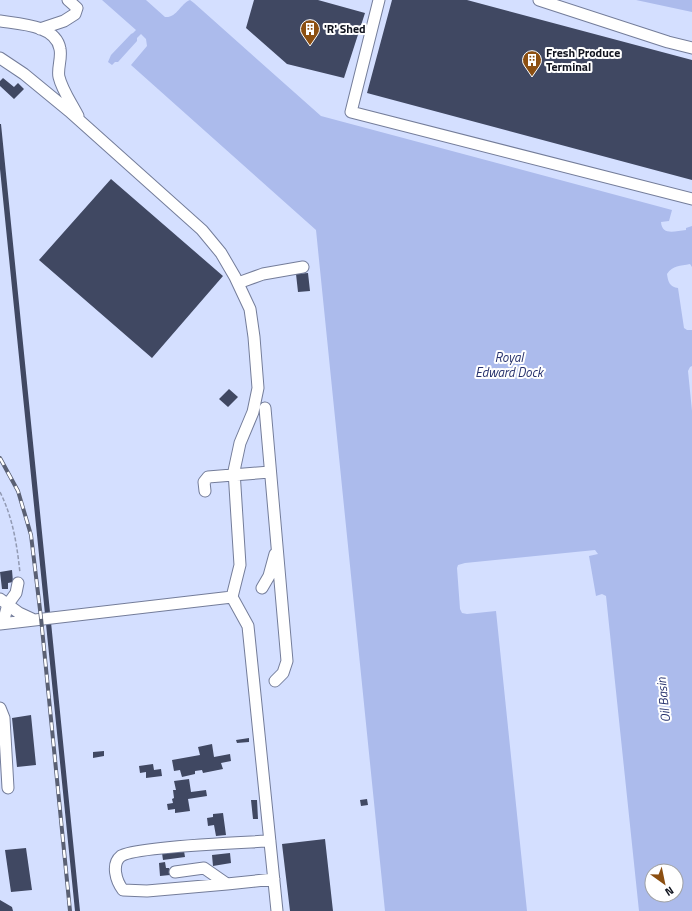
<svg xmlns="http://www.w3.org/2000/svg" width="692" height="911" viewBox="0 0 692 911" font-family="'Titillium Web',sans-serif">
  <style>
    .water { fill: #acbbec; fill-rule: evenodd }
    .building { fill: #404862 }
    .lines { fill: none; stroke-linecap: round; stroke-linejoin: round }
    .minor-casing { stroke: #747d9a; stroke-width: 13 }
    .path { stroke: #929ab3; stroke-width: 1.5; stroke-dasharray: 4 2; stroke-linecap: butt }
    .minor { stroke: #fff; stroke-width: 11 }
    .rail-casing { stroke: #5a6073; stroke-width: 4 }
    .rail { stroke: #fff; stroke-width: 2.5; stroke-dasharray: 8; stroke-linecap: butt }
    .labels { text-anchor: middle; stroke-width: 4; stroke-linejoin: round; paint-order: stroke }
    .poi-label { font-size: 12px; font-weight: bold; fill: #10131e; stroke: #fff; text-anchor: start }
    .water-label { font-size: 13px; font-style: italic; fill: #27326d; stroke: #fff }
  </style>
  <rect width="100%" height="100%" fill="#d4dfff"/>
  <!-- water -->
  <path class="water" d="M102 0H146L165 17C177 18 180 4 190 0L194 3 321 116 672 210 669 221 661 222C662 236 675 231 686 230V228L692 226V267L690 264C680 266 673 265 667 274 668 282 670 287 678 288L684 328 687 330H692V366L690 367 688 371 692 411V911H639L606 596 602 594 596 596 589 556 598 554 595 550 465 563 458 565 457 568 460 609 462 613 467 614 496 611 527 911H385L316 230 131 65 147 46 146 39 141 34 137 38V41L118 62H115L112 65 108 62 111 55 131 34 133 33 136 30ZM652 871H676V895H652Z
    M636 0H692V12Z"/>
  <!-- building -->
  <path class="building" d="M254 0H318L365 13 344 78 287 64 246 28Z
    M392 0H467L692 60V180L367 93Z
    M3 78 14 87 18 83 24 89 14 99 0 86V81Z
    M0 124H1L80 911H75L0 169Z
    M111 179 223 276 152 358 39 260Z
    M308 273 310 291 298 292 296 274Z
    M229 389 238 397 228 407 219 399Z
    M12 570 13 582 8 583V589H2L0 572Z
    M31 715 36 765 17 767 12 718Z
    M249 738V742L237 743 236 740Z
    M212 744 214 757 230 754 231 761 221 763 223 769 203 773 202 770 195 771V774L182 777 180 770 174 771 172 760 200 755 198 747Z
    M104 751V756L93 758V752Z
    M153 764 154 770 161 769 162 776 146 778V772L140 773 139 766Z
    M189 779 191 792 206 790 207 796 188 799 190 811 175 813V809L168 810 167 804 173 803 172 799 174 798 173 790H176L174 781Z
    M367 799 368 805 361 806 360 800Z
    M251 800H257L258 819H253Z
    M223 813 226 835 216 836 214 825 208 826 207 818 213 817V814Z
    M325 839 333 911H290L282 844Z
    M26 848 32 890 11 892 5 850Z
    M184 851 185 857 163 860 162 853Z
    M230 853 231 863 213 866 212 855Z
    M165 862 166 868H169L170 875 160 876 159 863Z
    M0 900 12 907 13 911H0Z"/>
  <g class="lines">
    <!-- minor casing -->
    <g class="minor-casing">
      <path id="minor" d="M379 0 351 112 692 199
        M539 0 668 42 692 48
        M0 21C20 24 56 25 60 49 62 58 57 69 59 77 62 90 72 104 78 116
        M40 29 64 21 75 14 77 8 68 0
        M0 58 24 74 69 111 202 230 221 253 235 277 250 309 254 337 258 388 253 412 240 443 234 471 240 565 232 597 0 624
        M238 283 263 274 303 267
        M265 408 287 661 283 673 275 681
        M205 491 204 482 208 477 270 472
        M262 588 269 576 275 554
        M232 597 248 626 277 911
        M0 599 19 613 32 619
        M3 623 8 604 16 593 18 583
        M0 708 4 718 8 788
        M175 872 204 868 227 884 274 879
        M227 884 147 891 123 890C116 881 111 864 121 856 133 847 248 842 270 841"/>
    </g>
    <!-- path -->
    <path class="path" d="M0 492C13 518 17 545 20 573"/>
    <!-- minor -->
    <use href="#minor" class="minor"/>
    <!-- rail casing -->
    <g class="rail-casing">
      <path id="rail" d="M0 458 18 491 31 535 41 618 70 911"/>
    </g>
    <!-- rail -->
    <use href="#rail" class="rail"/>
  </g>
  <!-- icons -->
  <defs>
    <g id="building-pin" transform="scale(1)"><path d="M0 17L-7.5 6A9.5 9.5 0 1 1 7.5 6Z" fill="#8c4f11" stroke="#fff"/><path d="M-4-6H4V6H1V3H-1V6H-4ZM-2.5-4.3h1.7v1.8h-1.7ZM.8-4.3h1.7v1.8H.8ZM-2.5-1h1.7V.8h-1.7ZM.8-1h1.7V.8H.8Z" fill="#fff"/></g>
  </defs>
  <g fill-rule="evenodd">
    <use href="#building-pin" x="310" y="29"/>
    <use href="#building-pin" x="532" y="60"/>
  </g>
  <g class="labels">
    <!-- poi labels -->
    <g class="poi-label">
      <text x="324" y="33">'R' Shed</text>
      <text x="546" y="57">Fresh Produce<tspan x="546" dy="14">Terminal</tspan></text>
    </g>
    <!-- water labels -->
    <g class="water-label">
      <text x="509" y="362">Royal<tspan x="509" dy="15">Edward Dock</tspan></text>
      <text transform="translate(663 700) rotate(-96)" y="5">Oil Basin</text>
    </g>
  </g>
  <!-- north arrow -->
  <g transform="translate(664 883) rotate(147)"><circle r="19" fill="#ffffff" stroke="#9fa1a5"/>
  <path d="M0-3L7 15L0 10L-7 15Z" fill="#8c4f11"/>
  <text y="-6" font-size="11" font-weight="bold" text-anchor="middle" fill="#10131e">N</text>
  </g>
</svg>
